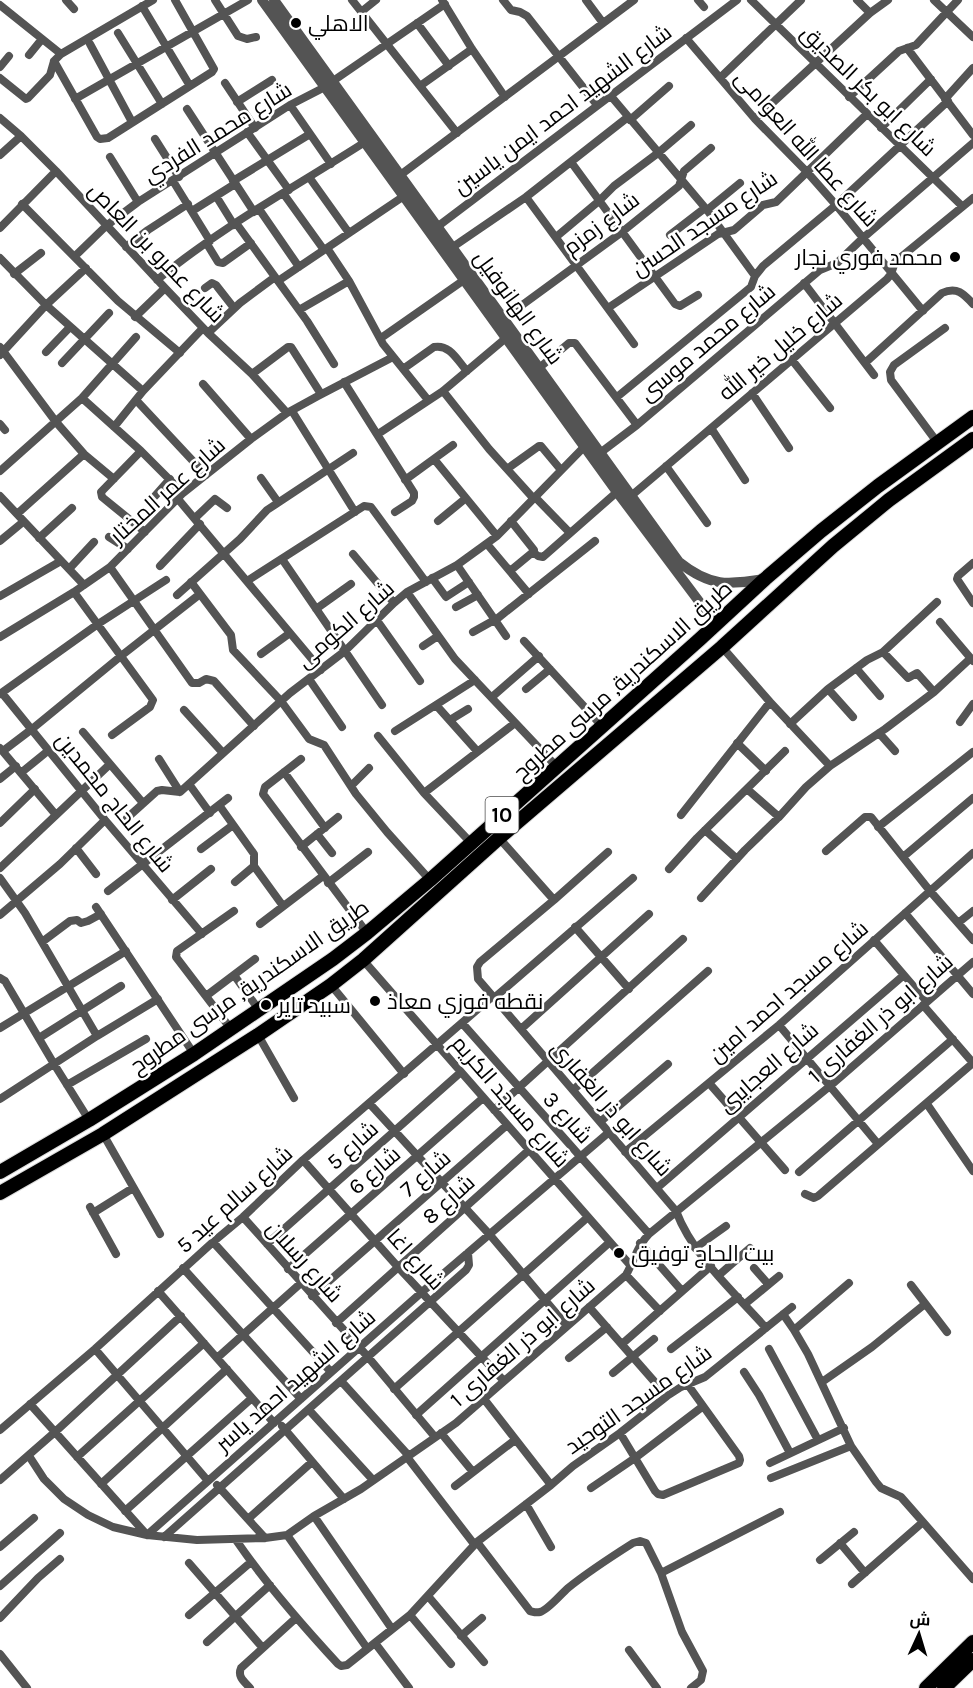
<svg xmlns="http://www.w3.org/2000/svg" width="973" height="1688" viewBox="0 0 973 1688" font-family="Karla,Cairo,sans-serif">
  <style>
    .lines { fill: none; stroke-linecap: round; stroke-linejoin: round }
    .primary-casing { stroke: #dbdbdb; stroke-width: 16 }
    .minor { stroke: #545454; stroke-width: 8 }
    .tertiary { stroke: #545454; stroke-width: 10 }
    .primary { stroke: #000; stroke-width: 14 }
    .poi-dot { fill: #000; stroke: #fff; stroke-width: 2 }
    .labels { text-anchor: middle; stroke-width: 5; stroke-linejoin: round; paint-order: stroke }
    .shield { fill: #fff; stroke: #4c4c4c; stroke-width: 1.5 }
    .shield-label { font-size: 21px; font-weight: bold; fill: #000 }
    .poi-label { font-size: 22px; fill: #000; stroke: #fff; text-anchor: start }
    .street-label { font-size: 22px; fill: #000; stroke: #fff }
  </style>
  <rect width="100%" height="100%" fill="#fff"/>
  <g class="lines">
    <!-- primary casing -->
    <g class="primary-casing">
      <path id="primary" d="M0 1172 89 1120 194 1054 333 959 367 933 430 880 700 639 765 579 821 531 878 486 973 417
        M0 1193 103 1134 258 1035 331 985 363 960 499 838 722 647 833 546 889 500 973 439
        M926 1688 973 1642
        M944 1688 973 1660"/>
    </g>
    <!-- minor -->
    <path class="minor" d="M66 0 74 9
      M215 0 238 36 247 39 256 37
      M352 0 457 133
      M442 0 472 49 505 97
      M503 0 511 10 520 12 527 16 597 105
      M586 0 603 23
      M698 0 704 7
      M751 0 962 206
      M857 0 870 13
      M934 0 973 37
      M0 5 61 54
      M142 6 190 86
      M361 12 376 0
      M417 23 449 66
      M118 33 162 104
      M686 38 755 119 807 172 836 205 923 311
      M90 44 132 122
      M907 48 973 135
      M29 55 42 39
      M54 61 97 137 100 139 108 138 212 72 214 69 175 0
      M0 67 9 56
      M0 78 26 99 28 98 50 75 54 61 61 54 153 0
      M720 78 801 0
      M333 81 445 4
      M225 83 255 128
      M420 86 472 49
      M610 95 707 210 755 276
      M849 97 899 51 916 45 958 0
      M75 99 248 0
      M945 99 973 68
      M237 102 272 80
      M290 105 331 164
      M187 109 254 212
      M0 118 21 136 56 171 165 288 208 333 252 374 287 413
      M755 119 870 13 888 0
      M630 120 669 86
      M881 128 931 79
      M247 132 289 190
      M155 139 179 177
      M0 155 21 136
      M110 157 138 202
      M571 162 675 304 680 306 698 295
      M309 177 349 233
      M395 179 634 0
      M173 181 210 241
      M233 181 310 134
      M283 193 324 250
      M216 196 234 225
      M526 197 634 344
      M22 204 118 301 180 353
      M259 209 299 267
      M707 210 740 183
      M192 211 235 184
      M236 223 307 321 334 364
      M437 227 737 0
      M0 228 56 171
      M670 235 705 208
      M556 237 599 201 614 186 658 153 691 125
      M207 244 218 262 223 263 251 243
      M126 247 148 230 188 204
      M327 248 349 281 383 344 428 400
      M447 251 526 197 628 117
      M75 256 106 226 138 202 290 105 325 87
      M0 258 46 305 143 391
      M14 274 41 253
      M157 280C221 227 295 187 365 142
      M278 281 404 196
      M804 283 874 375
      M205 288 212 283 216 285 234 308
      M608 308 718 234 734 230 763 205 776 202 867 114
      M299 310 349 281
      M135 317 165 288
      M503 319 622 232 679 186 684 171 711 148
      M208 333 240 303 275 277
      M381 338 464 280
      M0 347 56 422 84 454 114 479
      M46 352 70 327
      M0 355 46 305 86 268
      M792 360 830 408
      M62 363 109 313
      M865 363 942 293C957 286 964 294 973 304
      M539 368 569 343H575L637 425
      M403 369 434 347C450 344 457 360 467 371
      M252 374 288 347H291L321 394
      M344 382 414 493V497L412 501 395 512
      M203 384 251 439
      M443 391 489 449 534 499
      M752 393 789 448
      M617 397 751 287 755 276 763 266 836 205 948 101
      M82 398 141 451 183 493
      M136 400 206 475
      M292 411 355 512
      M0 424 5 430
      M114 427 143 391 203 328
      M711 428 745 480
      M378 434 443 391 506 338
      M937 442 891 380 890 372 894 365 945 328
      M141 451 101 492 102 497 145 532
      M600 453 637 425 820 270 837 263 863 238 973 143
      M434 459 497 536
      M666 466 707 523
      M507 469 539 446H541L561 470
      M0 471 82 398 136 337
      M261 478 278 502
      M405 480 453 445
      M0 496 84 585
      M155 496 170 479
      M631 496 887 279 891 274 895 262 973 198
      M535 497 570 533
      M178 499 321 670
      M17 514 84 454
      M195 518 215 499 227 508
      M438 521 466 498
      M109 537 128 549
      M39 538 72 508
      M0 541 23 522
      M487 544 529 594
      M533 552 538 556 543 557 617 492
      M353 554 394 603
      M282 559 382 705
      M973 563 958 576 957 579 973 603
      M457 565 506 636
      M160 566 200 524
      M110 567 192 683H199L206 679 214 681 254 726
      M69 569 94 542
      M510 571 533 552 534 550 511 521
      M432 578 446 597 469 582
      M247 581 364 506 371 507 426 582
      M191 582 231 635 233 650 281 701 309 739 324 745 356 794 387 832 430 880
      M74 592 153 700 150 707 112 735
      M407 592 455 659 557 767
      M177 595 240 539 267 510 353 453
      M0 596 61 561
      M456 607 478 595
      M316 609 351 584
      M376 619 420 681
      M940 622 973 661
      M473 632 498 618 595 541
      M0 637 74 592 110 567 183 493 251 439 287 413 318 396 393 357
      M524 641 602 726
      M423 646 438 636
      M722 647 770 702 830 766
      M883 652 908 678 917 673 934 692
      M261 654 290 633
      M856 668 880 696
      M309 679 342 727
      M526 689 550 669
      M828 689 853 717
      M2 693 105 820 202 934
      M0 694 98 624 166 580
      M492 697 539 656
      M436 705 477 751
      M184 710 223 753
      M450 720 468 709
      M960 722 973 704
      M790 724 828 689 867 660 883 652 937 602
      M395 731 475 680
      M83 732 143 803
      M879 733 895 751
      M378 736 424 793 473 845
      M737 743 766 771
      M0 748 56 815
      M3 751 32 729 121 656 200 594
      M159 759 180 792
      M301 759 265 787 263 794 367 933
      M22 772 49 750
      M284 772 325 828
      M0 779 16 766
      M189 784 210 813
      M351 786 369 768
      M747 789 779 817
      M424 793 515 723
      M219 805 254 854V866L235 882
      M681 815 770 702
      M127 818 157 791 162 790 180 792 290 693 345 651 394 603 407 592 457 565 497 536 584 447
      M0 823 35 789
      M878 827 973 752
      M705 830 737 859
      M317 834 332 853
      M499 838 554 900
      M301 847 338 817
      M76 848 96 874
      M201 849 233 825
      M826 851 865 817H871L930 891 973 940
      M608 852 554 900 480 962 477 967 478 979 676 1211C693 1256 734 1292 766 1328
      M903 857 973 798
      M254 866 283 906
      M0 868 110 764
      M669 869 697 838 785 751
      M0 878 25 913 97 1036
      M328 883 368 852
      M108 891 228 798
      M701 898 745 850 779 817 806 787 830 766 885 729 934 692 971 658
      M172 900 211 869
      M96 907 194 1054
      M905 913 973 994
      M0 915 60 864 105 820
      M958 923 973 911
      M260 924 323 876
      M575 927 629 989
      M874 940 927 1002
      M42 942 70 921 77 920 81 923 88 921 101 914
      M363 960 631 1266
      M234 975 259 1010
      M0 978 5 981 54 1064 89 1120
      M331 985 404 1074
      M206 996 255 959
      M494 998 633 878
      M923 1005 973 1063
      M462 1023 649 1234
      M779 1025 878 1144
      M0 1028 126 951
      M231 1029 176 957 177 951 234 911
      M521 1029 649 914
      M258 1035 294 1098
      M39 1038 121 986
      M709 1083 785 1170
      M67 1085 146 1039
      M573 1090 708 971
      M0 1099 97 1036 158 999
      M369 1103 490 1235 567 1326
      M927 1104 973 1171
      M494 1110 683 939
      M600 1122 668 1064
      M103 1134 160 1234
      M625 1152 779 1025 973 853
      M303 1160 398 1267 504 1381
      M799 1172 953 1039
      M657 1188 904 975
      M805 1194 814 1198 818 1196 973 1063
      M90 1207 116 1254
      M93 1213 133 1188
      M243 1217 368 1357 435 1437
      M213 1242 331 1372
      M640 1243 682 1291
      M267 1244 461 1072
      M695 1248 726 1226
      M183 1268 301 1399
      M754 1268 768 1284
      M288 1269 483 1098
      M626 1275 660 1311
      M719 1275 750 1248
      M911 1285 947 1332
      M158 1291 274 1423
      M312 1296 507 1125
      M745 1304 779 1276
      M589 1307 667 1396
      M783 1314 794 1330 808 1354 851 1446 876 1482 881 1488 901 1497 973 1579
      M336 1323 529 1150
      M794 1330 849 1283
      M622 1344 711 1266
      M95 1349 208 1481
      M671 1349 738 1297
      M769 1349 818 1440
      M217 1358 301 1283
      M569 1358 607 1327
      M744 1372 759 1395 790 1453
      M613 1373 654 1339
      M341 1381 409 1456
      M822 1382 872 1347 925 1304
      M394 1389 588 1217
      M484 1399 551 1485
      M30 1404 147 1535 422 1292 608 1133
      M309 1410 373 1480
      M416 1415 610 1242
      M282 1426 344 1499
      M0 1430 95 1349 213 1242 243 1217 303 1160 493 996
      M441 1433 473 1472
      M620 1433 655 1491 658 1494 663 1495 739 1463 740 1460 739 1456 688 1385
      M29 1456 44 1479 64 1499 88 1515 113 1527 147 1535 197 1540 265 1538 287 1535 314 1516 361 1489 456 1423 626 1275C634 1261 637 1246 649 1234L830 1086 973 962
      M77 1457 204 1343
      M407 1457 474 1544
      M770 1463 844 1428
      M771 1478 851 1446
      M0 1480 55 1432 181 1316
      M101 1484 227 1369
      M217 1485 265 1538
      M455 1486 515 1440
      M591 1488 635 1458 702 1407
      M526 1504 551 1547
      M125 1511 252 1398
      M314 1516 392 1629
      M248 1519 312 1462
      M287 1535 367 1648
      M164 1537 466 1270 469 1265 468 1253
      M236 1540C266 1584 301 1624 338 1664L341 1666 347 1665 410 1615 477 1542 551 1485 573 1466 620 1433 667 1396 681 1387 705 1377 792 1307
      M477 1542 530 1611C534 1612 536 1613 540 1612 548 1610 561 1594 568 1588 589 1571 611 1557 633 1543L640 1541 646 1543 661 1573 682 1632 703 1671 701 1680 691 1688
      M840 1543 865 1573
      M0 1547 34 1518
      M820 1560 854 1532
      M189 1563 262 1647
      M661 1573 780 1512
      M852 1584 923 1522
      M0 1586 60 1533
      M428 1596 484 1662
      M189 1615 251 1562
      M410 1615 451 1664
      M0 1618 38 1578 60 1559
      M461 1636 482 1618
      M207 1642 270 1585
      M375 1643 409 1688
      M629 1650 657 1688
      M0 1654 27 1688
      M250 1688C245 1682 237 1677 241 1668L296 1618"/>
    <!-- tertiary -->
    <path class="tertiary" d="M262 0 617 492 716 624
      M274 0 679 562C710 587 728 585 765 579"/>
    <!-- primary -->
    <use href="#primary" class="primary"/>
  </g>
  <!-- markers -->
  <g class="poi-dot">
    <circle cx="296" cy="23" r="6"/>
    <circle cx="955" cy="257" r="6"/>
    <circle cx="375" cy="1001" r="6"/>
    <circle cx="266" cy="1005" r="6"/>
    <circle cx="619" cy="1253" r="6"/>
  </g>
  <g class="labels">
    <!-- shield labels -->
    <rect class="shield" x="485.5" y="797" width="33" height="36" rx="4.5"/>
    <g class="shield-label">
      <text x="502" y="822">10</text>
    </g>
    <!-- poi labels -->
    <g class="poi-label">
      <text x="308" y="31">الاهلي</text>
      <text x="943" y="265" text-anchor="end">محمد فوري نجار</text>
      <text x="387" y="1009">نقطه فوزي معاذ</text>
      <text x="278" y="1013">سبيد تاير</text>
      <text x="631" y="1261">بيت الحاج توفيق</text>
    </g>
    <!-- street labels -->
    <g class="street-label">
      <text transform="translate(869 90) rotate(44)" y="8">شارع ابو بكر الصديق</text>
      <text transform="translate(562 109) rotate(-37)" y="8">شارع الشهيد احمد ايمن ياسين</text>
      <text transform="translate(217 132) rotate(-32)" y="8">شارع محمد الفردي</text>
      <text transform="translate(807 148) rotate(48)" y="8">شارع عطا الله العوامى</text>
      <text transform="translate(601 223) rotate(-37)" y="8">شارع زمزم</text>
      <text transform="translate(704 223) rotate(-34)" y="8">شارع مسجد الحسن</text>
      <text transform="translate(157 252) rotate(46)" y="8">شارع عمرو بن العاص</text>
      <text transform="translate(519 307) rotate(54)" y="8">شارع الهانوفيل</text>
      <text transform="translate(707 342) rotate(-40)" y="8">شارع محمد موسى</text>
      <text transform="translate(780 346) rotate(-40)" y="8">شارع خليل خير الله</text>
      <text transform="translate(167 490) rotate(-42)" y="8">شارع عمر المختار</text>
      <text transform="translate(345 624) rotate(-41)" y="8">شارع الكومى</text>
      <text transform="translate(622 680) rotate(-42)" y="8">طريق الاسكندرية, مرسى مطروح</text>
      <text transform="translate(115 802) rotate(51)" y="8">شارع الحاج محمدين</text>
      <text transform="translate(249 986) rotate(-35)" y="8">طريق الاسكندرية, مرسى مطروح</text>
      <text transform="translate(788 991) rotate(-41)" y="8">شارع مسجد احمد امين</text>
      <text transform="translate(880 1018) rotate(-41)" y="8">شارع ابو ذر الغفارى 1</text>
      <text transform="translate(768 1067) rotate(-41)" y="8">شارع العجايبى</text>
      <text transform="translate(511 1101) rotate(49)" y="8">شارع مسجد الكريم</text>
      <text transform="translate(612 1108) rotate(49)" y="8">شارع ابو ذر الغفارى</text>
      <text transform="translate(568 1117) rotate(48)" y="8">شارع 3</text>
      <text transform="translate(352 1145) rotate(-42)" y="8">شارع 5</text>
      <text transform="translate(374 1170) rotate(-41)" y="8">شارع 6</text>
      <text transform="translate(425 1173) rotate(-41)" y="8">شارع 7</text>
      <text transform="translate(234 1199) rotate(-42)" y="8">شارع سالم عيد 5</text>
      <text transform="translate(448 1199) rotate(-42)" y="8">شارع 8</text>
      <text transform="translate(416 1259) rotate(48)" y="8">شارع اغا</text>
      <text transform="translate(305 1261) rotate(48)" y="8">شارع رسلان</text>
      <text transform="translate(522 1342) rotate(-41)" y="8">شارع ابو ذر الغفارى 1</text>
      <text transform="translate(295 1380) rotate(-41)" y="8">شارع الشهيد احمد ياسر</text>
      <text transform="translate(638 1399) rotate(-35)" y="8">شارع مسجد التوحيد</text>
    </g>
  </g>
  <!-- north arrow -->
  <g transform="translate(919 1634) rotate(4)" stroke="#ffffff" stroke-width="4.5" paint-order="stroke">
  <path d="M0-4.5L10 22L0 15L-10 22Z" fill="#000000"/>
  <text y="-9" font-size="16" font-weight="bold" text-anchor="middle" fill="#000000">ش</text>
  </g>
</svg>
